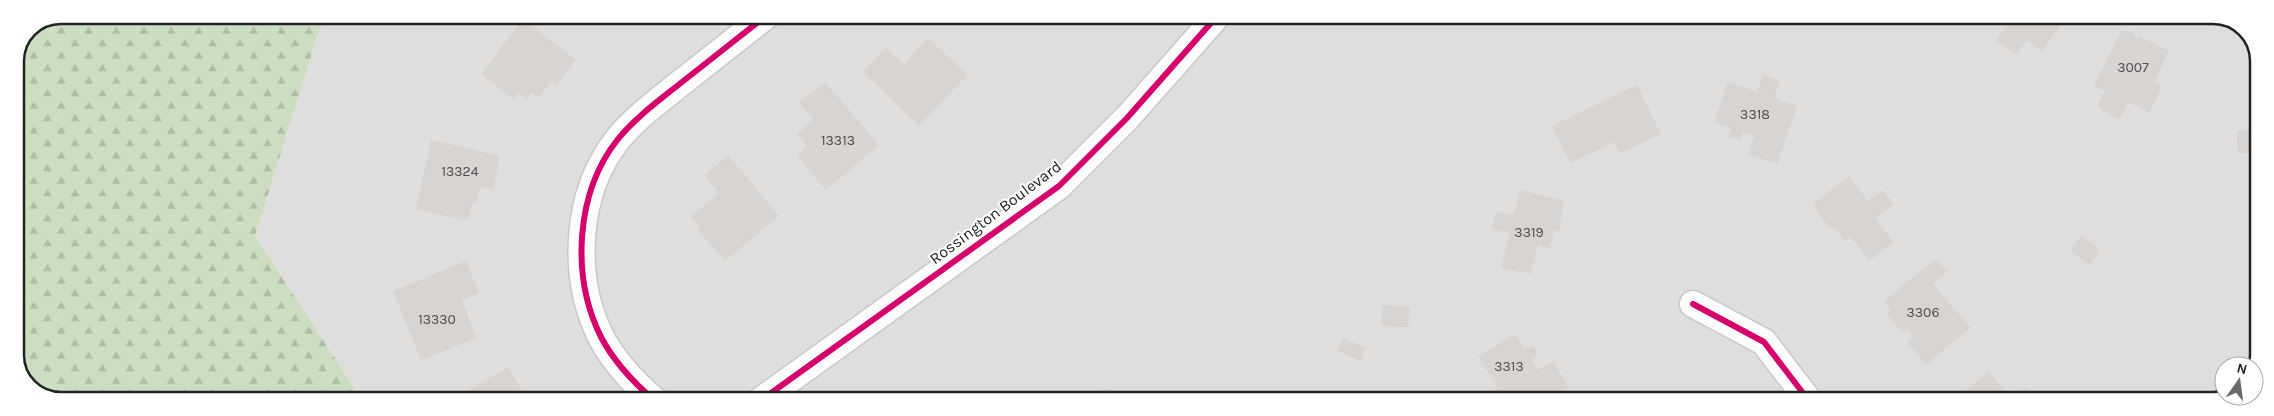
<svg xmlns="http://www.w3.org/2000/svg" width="2274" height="416" viewBox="0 0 2274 416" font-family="Karla,sans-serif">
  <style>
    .residential { fill: #dfdedc }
    .forest { fill: url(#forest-firs) }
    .building { fill: #d7d4d2 }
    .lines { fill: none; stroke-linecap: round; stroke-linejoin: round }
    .minor-casing { stroke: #c9c8c7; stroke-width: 29 }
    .minor { stroke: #fdfcfc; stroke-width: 26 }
    .cycleway-casing { stroke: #fff; stroke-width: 9 }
    .cycleway { stroke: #d6006c; stroke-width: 6 }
    .labels { text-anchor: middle; stroke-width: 4; stroke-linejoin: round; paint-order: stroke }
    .number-label { font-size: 14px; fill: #4f4e4e }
    .street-label { font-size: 16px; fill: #222; stroke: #fff }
    .rim { fill: none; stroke: #222; stroke-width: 2.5 }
  </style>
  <defs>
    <pattern id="forest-firs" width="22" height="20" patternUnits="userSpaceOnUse" patternTransform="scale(1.25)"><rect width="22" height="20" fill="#cbdec1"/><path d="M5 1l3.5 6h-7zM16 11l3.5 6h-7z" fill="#aebea6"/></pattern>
  </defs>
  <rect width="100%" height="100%" fill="#f0eeeb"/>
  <!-- residential -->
  <path class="residential" d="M324 15H2220L2246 29 2259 55V362L2254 370V366H2224V396H2227L2214 401H363L255 236Z"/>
  <!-- forest -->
  <path class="forest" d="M61 15H324L255 236 363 401H54L28 387 15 361V61L29 28Z"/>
  <!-- building -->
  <path class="building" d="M1992 15H2068L2042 51 2027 40 2016 55 1996 40 2007 26Z
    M523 19 576 60 556 86 551 82 538 98 531 92 526 99 519 93 513 99 481 74Z
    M2121 31H2128L2134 33 2135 38 2138 39 2139 36 2169 51 2154 82 2162 87 2149 113 2128 102 2119 119 2097 107 2105 91 2094 86Z
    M928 38 967 75 919 126 863 72 886 48 904 64Z
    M1763 74 1780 81 1774 98 1797 106 1777 164 1748 154 1754 136 1743 132 1740 141 1728 137 1731 128 1714 122 1728 82 1757 92Z
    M825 82 879 145 826 190 797 155 807 146 797 134 814 120 799 103Z
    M1637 85 1661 134 1620 153 1614 142 1570 163 1552 126Z
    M2255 95H2259V164H2257L2256 153H2238L2237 131 2255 130Z
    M431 140 500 156 493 190 480 186 476 205 472 204 468 221 416 209Z
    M728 155 779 216 725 261 698 230 701 228 690 217 719 193 704 175Z
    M1849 176 1868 201 1883 190 1894 204 1875 218 1894 242 1869 261 1851 237 1845 241 1834 227 1830 229 1813 204Z
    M1520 190 1564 201 1559 231 1554 230 1550 248 1538 245 1531 274 1501 268 1510 233 1492 229 1496 211 1514 215Z
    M2082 235 2101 251 2089 265 2070 250Z
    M1936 258 1947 272 1933 284 1971 328 1926 365 1907 342 1914 337 1908 329 1903 333 1886 314 1891 310 1884 301Z
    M466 261 479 293 462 300 477 338 421 360 393 291Z
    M1382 305 1410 307 1408 327 1381 326Z
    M1515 334 1524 349 1533 346 1538 354 1531 360 1537 370 1553 361 1569 387 1546 401H1488L1485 396 1498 388 1478 356Z
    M1343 338 1366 348 1361 361 1337 351Z
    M508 367 528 401H450Z
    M1989 371 2012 399 2026 388 2037 401H1952Z
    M1110 388 1115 401H1095L1092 394Z
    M1139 395 1141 401H1126Z"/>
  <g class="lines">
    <!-- minor casing -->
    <g class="minor-casing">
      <path id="minor" d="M1693 304 1764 342 1809 401
        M655 401C634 383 614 362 601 337 571 277 575 193 618 139 634 119 657 102 677 86 707 62 737 39 767 15
        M760 401 1059 186 1127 118 1218 15"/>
    </g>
    <!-- minor -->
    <use href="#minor" class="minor"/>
    <!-- cycleway casing -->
    <g class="cycleway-casing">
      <path id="cycleway" d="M1693 304 1764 342 1809 401
        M655 401C634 383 614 362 601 337 571 277 575 193 618 139 634 119 657 102 677 86 707 62 737 39 767 15
        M760 401 1059 186 1127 118 1218 15"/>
    </g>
    <!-- cycleway -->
    <use href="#cycleway" class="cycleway"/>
  </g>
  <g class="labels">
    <!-- number labels -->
    <g class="number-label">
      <text x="2133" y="72">3007</text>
      <text x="1755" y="119">3318</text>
      <text x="838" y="145">13313</text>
      <text x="460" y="176">13324</text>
      <text x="1529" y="237">3319</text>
      <text x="1923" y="317">3306</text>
      <text x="437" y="324">13330</text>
      <text x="1509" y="371">3313</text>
    </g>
    <!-- street labels -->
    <g class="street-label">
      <text transform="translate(995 212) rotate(-37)" y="6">Rossington Boulevard</text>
    </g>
  </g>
  <!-- crop -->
  <path d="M0 0H2274V416H0ZM61 24H2213A37 37 0 0 1 2250 61V355A37 37 0 0 1 2213 392H61A37 37 0 0 1 24 355V61A37 37 0 0 1 61 24Z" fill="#fff" fill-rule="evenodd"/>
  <path class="rim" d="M61 24H2213A37 37 0 0 1 2250 61V355A37 37 0 0 1 2213 392H61A37 37 0 0 1 24 355V61A37 37 0 0 1 61 24Z"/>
  <!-- north arrow -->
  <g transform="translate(2239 381) rotate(14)"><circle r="24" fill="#ffffff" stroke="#a7a7a7"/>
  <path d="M0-4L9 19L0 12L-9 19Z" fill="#6a6968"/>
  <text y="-8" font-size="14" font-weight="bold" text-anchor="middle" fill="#222222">N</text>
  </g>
</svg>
